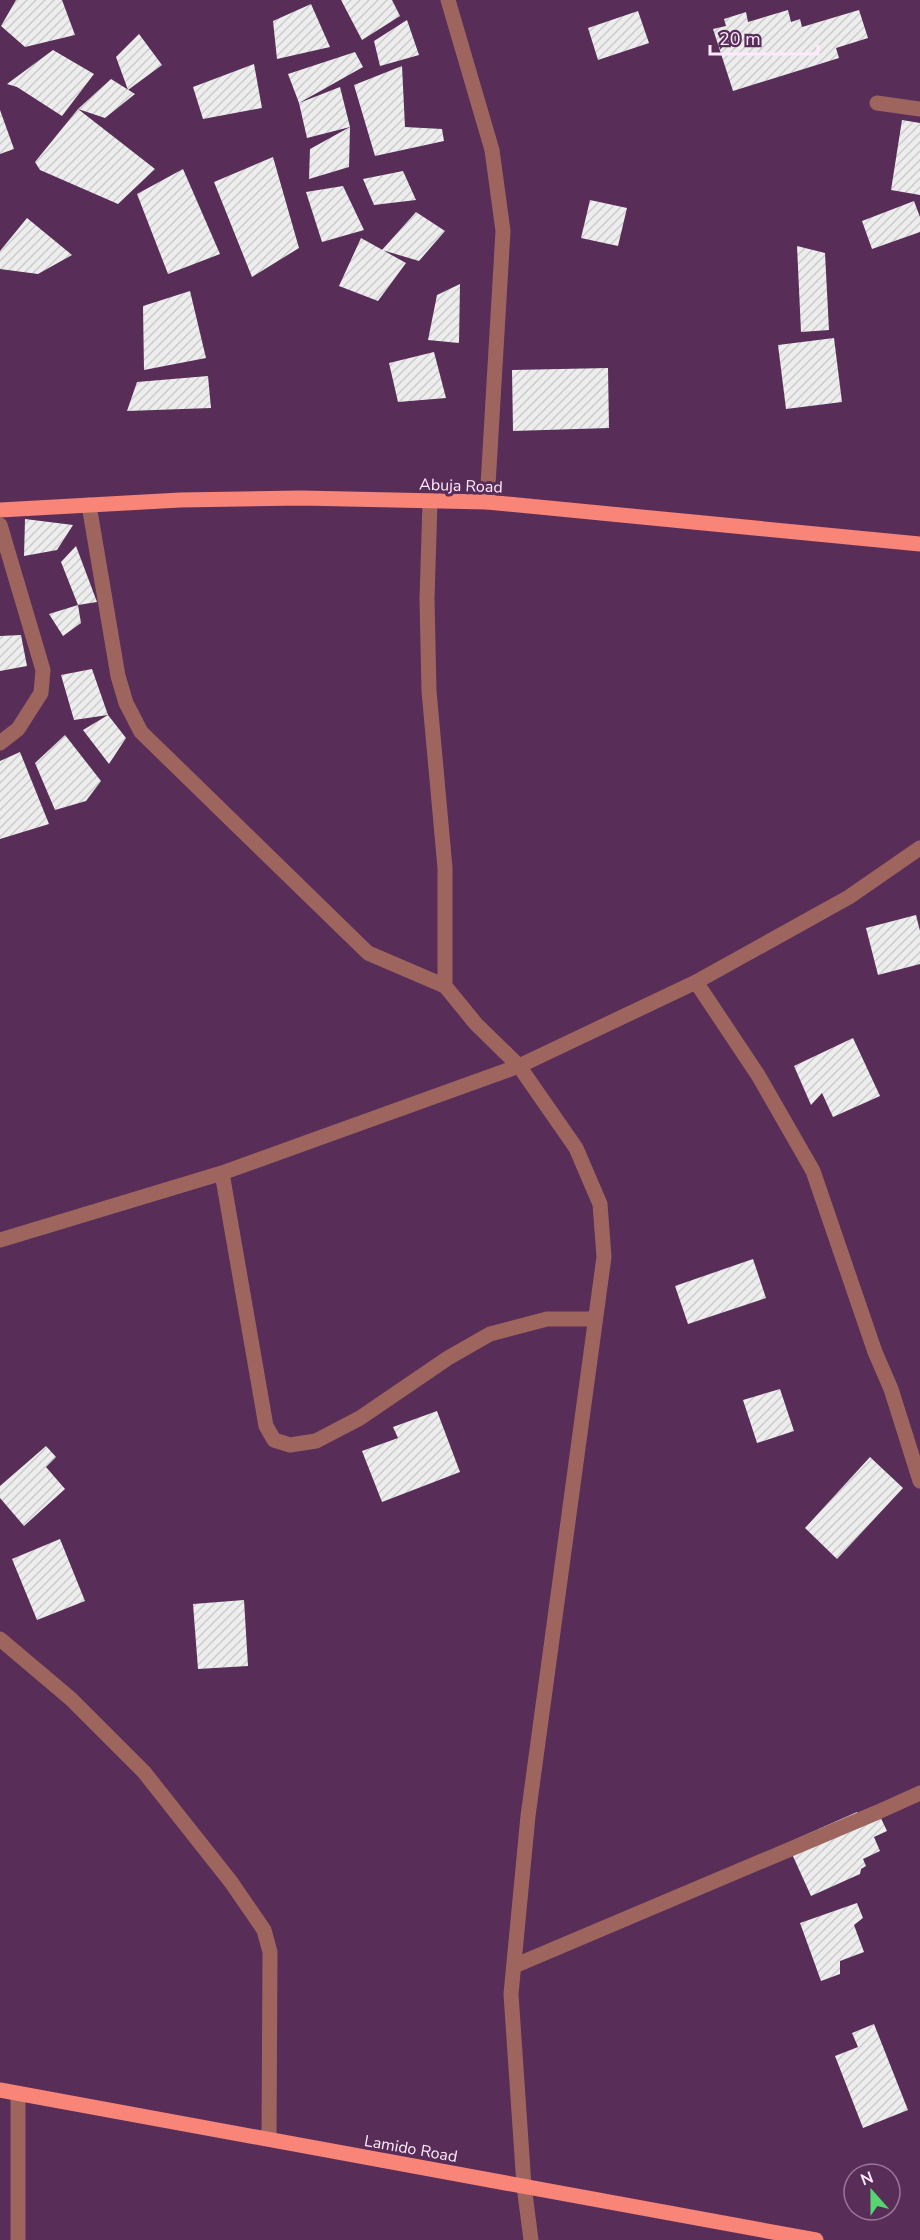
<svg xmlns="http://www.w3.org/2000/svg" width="920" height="2240" viewBox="0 0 920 2240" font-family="'Nunito Sans',sans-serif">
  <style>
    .building { fill: url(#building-hatch) }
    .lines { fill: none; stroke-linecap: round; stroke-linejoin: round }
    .minor { stroke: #9e655e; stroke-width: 15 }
    .major { stroke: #f88578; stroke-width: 15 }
    .labels { text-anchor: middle; stroke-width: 6; stroke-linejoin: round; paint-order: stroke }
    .street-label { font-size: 16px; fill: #ffe9fd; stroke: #582d58 }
  </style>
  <defs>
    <pattern id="building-hatch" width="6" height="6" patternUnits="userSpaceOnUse" patternTransform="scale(1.5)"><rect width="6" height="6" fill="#ededed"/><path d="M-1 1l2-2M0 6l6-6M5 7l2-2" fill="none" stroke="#cdcccd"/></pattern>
  </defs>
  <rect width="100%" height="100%" fill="#582d58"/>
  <!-- building -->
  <path class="building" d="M16 0H62L75 35 25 47 1 26Z
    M341 0H392L400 16 362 40Z
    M311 4 330 47 277 59 273 21Z
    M788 10 791 22 800 19 802 27 859 10 868 38 836 48 839 58 733 91 713 29 726 26 724 19 746 12 748 22Z
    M638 11 649 43 598 60 588 28Z
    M407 20 419 55 380 66 374 41Z
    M139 34 162 65 128 90 116 57Z
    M53 50 94 74 62 116 17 87 7 84Z
    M355 52 363 67 299 103 288 74Z
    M254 64 262 108 203 119 193 87Z
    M402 66 405 127 442 129 444 141 375 156 354 85Z
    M111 79 135 94 105 118 78 109Z
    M340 87 350 127 349 167 309 179 310 149 350 127 307 138 299 103Z
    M78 109 155 169 118 204 40 170 35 162Z
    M0 110 14 149 0 154Z
    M902 120 920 123V195L891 190Z
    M273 157 299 248 252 277 214 182Z
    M183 169 220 254 168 274 137 194Z
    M403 171 416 200 374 205 363 179Z
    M343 186 364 230 322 242 306 192Z
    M590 200 627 208 618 246 581 238Z
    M914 201 920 217V232L872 249 862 221Z
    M416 212 445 231 419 261 382 250Z
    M27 218 72 255 38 274 0 269V251Z
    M361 238 406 263 378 301 339 286Z
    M797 246 825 253 829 330 801 332Z
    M460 284 459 343 428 340 437 295Z
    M190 291 206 358 144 370 143 306Z
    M834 338 842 402 786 409 778 345Z
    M434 352 446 398 398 402 389 363Z
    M608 368 609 428 513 431 512 370Z
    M208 376 211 408 127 411 137 382Z
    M25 519 73 525 57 550 24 556Z
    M76 546 97 602 78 605 61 562Z
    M78 605 81 623 63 636 49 614Z
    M21 635 27 666 0 671V636Z
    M92 669 108 715 74 720 61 675Z
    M108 715 126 738 109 764 83 730Z
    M65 735 101 781 86 801 55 810 35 763Z
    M20 752 49 824 0 839V761Z
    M916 915 920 931V964L878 975 866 928Z
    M853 1038 880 1096 833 1117 822 1093 811 1105 794 1066Z
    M753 1259 766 1298 688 1324 675 1286Z
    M780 1389 794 1431 757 1443 743 1400Z
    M437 1411 460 1472 382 1502 362 1451 398 1438 393 1427Z
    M46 1446 56 1457 46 1467 65 1489 24 1526 0 1498V1486Z
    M870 1457 903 1488 837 1559 805 1528Z
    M60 1539 85 1601 37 1620 12 1559Z
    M244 1600 248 1666 198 1669 193 1604Z
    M857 1812 861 1820 878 1812 887 1831 874 1837 880 1851 863 1859 866 1866 861 1869 860 1874 811 1896 787 1843Z
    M857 1903 863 1918 854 1925 864 1952 840 1961V1974L821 1981 800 1923Z
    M874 2024 908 2110 863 2128 835 2056 858 2047 852 2033Z"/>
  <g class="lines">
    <!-- minor -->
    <path class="minor" d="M448 0 492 150 503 231 487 502
      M877 103 920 109
      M430 502 427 599 429 691 445 868V986
      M89 505 118 676 126 703 141 732 368 953 445 986 476 1024 519 1066 576 1148 600 1204 604 1257 528 1816 511 1994 524 2186 531 2240
      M0 525 43 670 41 693 18 729 0 743
      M696 982 758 1075 813 1171 875 1352 891 1389 920 1481
      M222 1173 266 1426 274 1440 290 1445 316 1441 360 1418 448 1358 490 1334 547 1319H595
      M0 1240 222 1173 519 1066 696 982 849 897 920 848
      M0 1639 71 1699 144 1772 231 1882 264 1930 270 1952 269 2139
      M514 1966 878 1812 920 1793
      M18 2094V2240"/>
    <!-- major -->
    <path class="major" d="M0 510 180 500 301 498 487 502 920 544
      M0 2090 816 2240"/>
  </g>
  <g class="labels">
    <!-- street labels -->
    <g class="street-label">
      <text transform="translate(461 485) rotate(2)" y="6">Abuja Road</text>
      <text transform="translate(411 2148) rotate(10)" y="6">Lamido Road</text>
    </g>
  </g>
  <!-- north arrow -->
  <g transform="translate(872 2192) rotate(339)"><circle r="28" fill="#582d58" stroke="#9b789a" stroke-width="1.5"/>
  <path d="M0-4.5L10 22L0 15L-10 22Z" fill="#57d570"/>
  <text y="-9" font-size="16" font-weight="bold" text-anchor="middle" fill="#ffe9fd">N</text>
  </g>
  <!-- scale -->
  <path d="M710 45v9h108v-9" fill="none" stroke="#ffe9fd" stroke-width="3"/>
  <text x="719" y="45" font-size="18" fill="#ffe9fd" stroke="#582d58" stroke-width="4.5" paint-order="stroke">20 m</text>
</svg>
